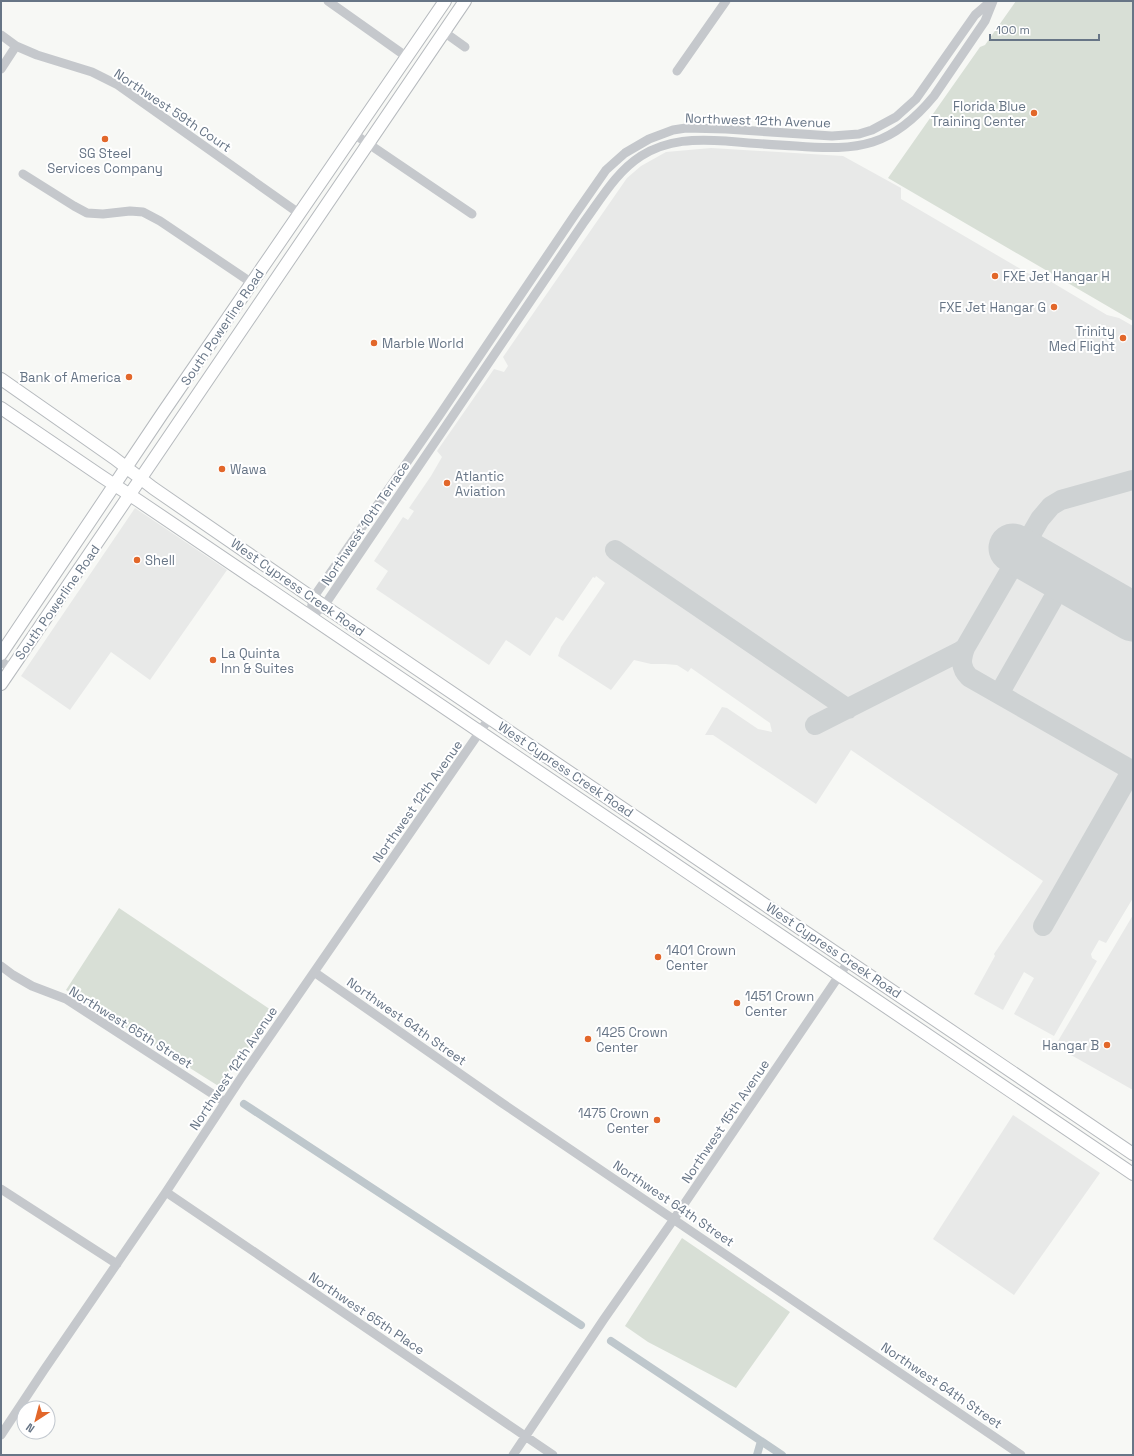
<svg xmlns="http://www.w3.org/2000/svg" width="1134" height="1456" viewBox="0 0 1134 1456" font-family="'Space Grotesk',sans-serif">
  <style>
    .built { fill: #e8e9e8 }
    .green { fill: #d8dfd6 }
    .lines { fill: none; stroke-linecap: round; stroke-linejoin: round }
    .canal { stroke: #bec7cc; stroke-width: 8 }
    .taxiway { stroke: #ced2d3; stroke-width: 20 }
    .runway { stroke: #ced2d3; stroke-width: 49 }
    .major-casing { stroke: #b6babe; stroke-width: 14 }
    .minor { stroke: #c5c8cc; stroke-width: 9 }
    .major { stroke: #fff; stroke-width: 12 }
    .poi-dot { fill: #e2672a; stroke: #fff; stroke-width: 1.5 }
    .labels { text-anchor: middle; stroke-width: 4; stroke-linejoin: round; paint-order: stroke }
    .poi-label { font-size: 13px; fill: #677586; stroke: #fff; text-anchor: start }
    .street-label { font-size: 13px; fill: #677586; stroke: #fff }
  </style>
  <rect width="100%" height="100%" fill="#f7f8f5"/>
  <!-- built -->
  <path class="built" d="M711 148 843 156 901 188V199L1036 278 1038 274 1107 315 1119 318 1133 326V898L1106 943 1099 940 1091 954 1092 958 1097 961 1054 1036 1014 1014 1034 978 1024 972 1003 1010 974 994 995 956 994 954 1043 881 851 750 816 804 713 735H705L722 707 727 708 758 729 772 732 770 723 691 668 688 672 677 665 665 664H651L634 660 611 690 558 656 561 647 605 583 596 576 595 578 593 577 563 621 556 617 530 656 506 640 489 665 376 589 388 571 374 561 403 517 408 520 414 511 409 508 431 476 442 457 437 451 494 369 504 372 508 366 503 357 627 178 641 166 666 152Z
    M135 508 227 570 150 680 111 652 70 710 21 676Z
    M1133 915V1090L1055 1046Z
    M1013 1115 1100 1173 1014 1295 933 1239Z"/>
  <!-- green -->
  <path class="green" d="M1016 1H1133V321L888 178 980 47 985 45Z
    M119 908 274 1012 220 1087 66 990Z
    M682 1238 790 1312 736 1388 648 1342 625 1326Z"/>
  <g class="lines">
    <!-- canal -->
    <path class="canal" d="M244 1104 581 1325
      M611 1341 782 1455
      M757 1455 761 1441"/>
    <!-- taxiway -->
    <path class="taxiway" d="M1133 480 1061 500 1051 506 1040 519 965 648C961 659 960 668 969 677L1133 771
      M615 550 848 709
      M999 694 1065 578
      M815 725 959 652 965 648
      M1043 926 1132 770"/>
    <!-- runway -->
    <path class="runway" d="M1013 548 1133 617"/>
    <!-- major casing -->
    <g class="major-casing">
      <path id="major" d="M1 379 114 458 153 488 324 606 1133 1154
        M1 408 101 476 139 501 1133 1174
        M1 654 162 414 445 1
        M1 684C157 457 311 229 465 1"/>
    </g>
    <!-- minor -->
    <path class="minor" d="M328 1 407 57
      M444 32 465 47
      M1 35 16 46 37 55 92 72 118 85 300 214
      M1 69 16 46
      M677 71 726 1
      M354 134 472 214
      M23 174 74 206 87 213 103 214 130 211 143 212 160 221 252 283
      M310 617 324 606 584 222C601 199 616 172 641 156 668 139 696 139 726 141 750 143 773 145 796 146 859 151 892 147 934 96L985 21 993 1
      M310 617 313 598 439 416 574 216 606 170 616 161 625 153 649 139 673 130 686 128 726 129 832 136 859 134 872 130 896 117 916 99 975 15 991 1
      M1 661 11 669
      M1 966 13 975 32 986 66 999 225 1102
      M314 972 502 1103 1021 1455
      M1 1189 117 1264
      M166 1192 553 1455
      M1 1435 44 1370 166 1192 241 1078 490 717
      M513 1455 604 1319 674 1219 849 961"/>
    <!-- major -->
    <use href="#major" class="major"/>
  </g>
  <!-- markers -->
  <g class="poi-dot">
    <circle cx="1034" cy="113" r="4"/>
    <circle cx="105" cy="139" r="4"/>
    <circle cx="995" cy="276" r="4"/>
    <circle cx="1054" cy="307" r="4"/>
    <circle cx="1123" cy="338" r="4"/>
    <circle cx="374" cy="343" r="4"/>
    <circle cx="129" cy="377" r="4"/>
    <circle cx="222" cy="469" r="4"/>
    <circle cx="447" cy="483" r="4"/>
    <circle cx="137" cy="560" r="4"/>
    <circle cx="213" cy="660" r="4"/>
    <circle cx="658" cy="957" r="4"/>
    <circle cx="737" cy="1003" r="4"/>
    <circle cx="588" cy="1039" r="4"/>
    <circle cx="1107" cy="1045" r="4"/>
    <circle cx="657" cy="1120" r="4"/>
  </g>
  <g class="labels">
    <!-- poi labels -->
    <g class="poi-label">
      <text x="1026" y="111" text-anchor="end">Florida Blue<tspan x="1026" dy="15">Training Center</tspan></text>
      <text x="105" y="158" text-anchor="middle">SG Steel<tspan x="105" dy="15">Services Company</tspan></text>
      <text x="1003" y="281">FXE Jet Hangar H</text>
      <text x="1046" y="312" text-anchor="end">FXE Jet Hangar G</text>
      <text x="1115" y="336" text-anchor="end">Trinity<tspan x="1115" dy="15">Med Flight</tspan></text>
      <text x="382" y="348">Marble World</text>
      <text x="121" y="382" text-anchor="end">Bank of America</text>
      <text x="230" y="474">Wawa</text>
      <text x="455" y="481">Atlantic<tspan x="455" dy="15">Aviation</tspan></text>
      <text x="145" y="565">Shell</text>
      <text x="221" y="658">La Quinta<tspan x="221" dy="15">Inn &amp; Suites</tspan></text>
      <text x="666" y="955">1401 Crown<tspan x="666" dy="15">Center</tspan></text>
      <text x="745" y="1001">1451 Crown<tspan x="745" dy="15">Center</tspan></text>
      <text x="596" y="1037">1425 Crown<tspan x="596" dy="15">Center</tspan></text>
      <text x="1099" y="1050" text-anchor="end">Hangar B</text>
      <text x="649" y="1118" text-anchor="end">1475 Crown<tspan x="649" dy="15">Center</tspan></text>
    </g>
    <!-- street labels -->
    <g class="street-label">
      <text transform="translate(173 110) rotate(34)" y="5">Northwest 59th Court</text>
      <text transform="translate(758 120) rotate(2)" y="5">Northwest 12th Avenue</text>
      <text transform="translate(222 327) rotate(-56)" y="5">South Powerline Road</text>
      <text transform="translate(365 523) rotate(-56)" y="5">Northwest 10th Terrace</text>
      <text transform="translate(298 587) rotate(35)" y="5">West Cypress Creek Road</text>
      <text transform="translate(57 602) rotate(-55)" y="5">South Powerline Road</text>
      <text transform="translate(566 769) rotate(34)" y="5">West Cypress Creek Road</text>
      <text transform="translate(417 801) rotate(-55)" y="5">Northwest 12th Avenue</text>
      <text transform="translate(834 950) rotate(34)" y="5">West Cypress Creek Road</text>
      <text transform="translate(407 1021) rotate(35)" y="5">Northwest 64th Street</text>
      <text transform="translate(131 1027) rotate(32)" y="5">Northwest 65th Street</text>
      <text transform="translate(233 1068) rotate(-56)" y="5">Northwest 12th Avenue</text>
      <text transform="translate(725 1121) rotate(-56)" y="5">Northwest 15th Avenue</text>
      <text transform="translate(674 1203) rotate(34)" y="5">Northwest 64th Street</text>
      <text transform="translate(367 1313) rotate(34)" y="5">Northwest 65th Place</text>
      <text transform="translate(942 1385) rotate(34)" y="5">Northwest 64th Street</text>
    </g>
  </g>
  <!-- border -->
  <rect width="1134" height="1456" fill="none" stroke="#677586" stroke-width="4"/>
  <!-- north arrow -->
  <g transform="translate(36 1420) rotate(216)"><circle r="19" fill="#ffffff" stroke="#c2c8cf"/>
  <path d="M0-3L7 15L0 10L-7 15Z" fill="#e2672a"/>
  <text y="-6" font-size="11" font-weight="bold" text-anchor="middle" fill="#677586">N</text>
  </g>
  <!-- scale -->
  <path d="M990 34v6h109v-6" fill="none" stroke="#677586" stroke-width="2"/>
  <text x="996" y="34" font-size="12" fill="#677586" stroke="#ffffff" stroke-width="3" paint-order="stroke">100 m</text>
</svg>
